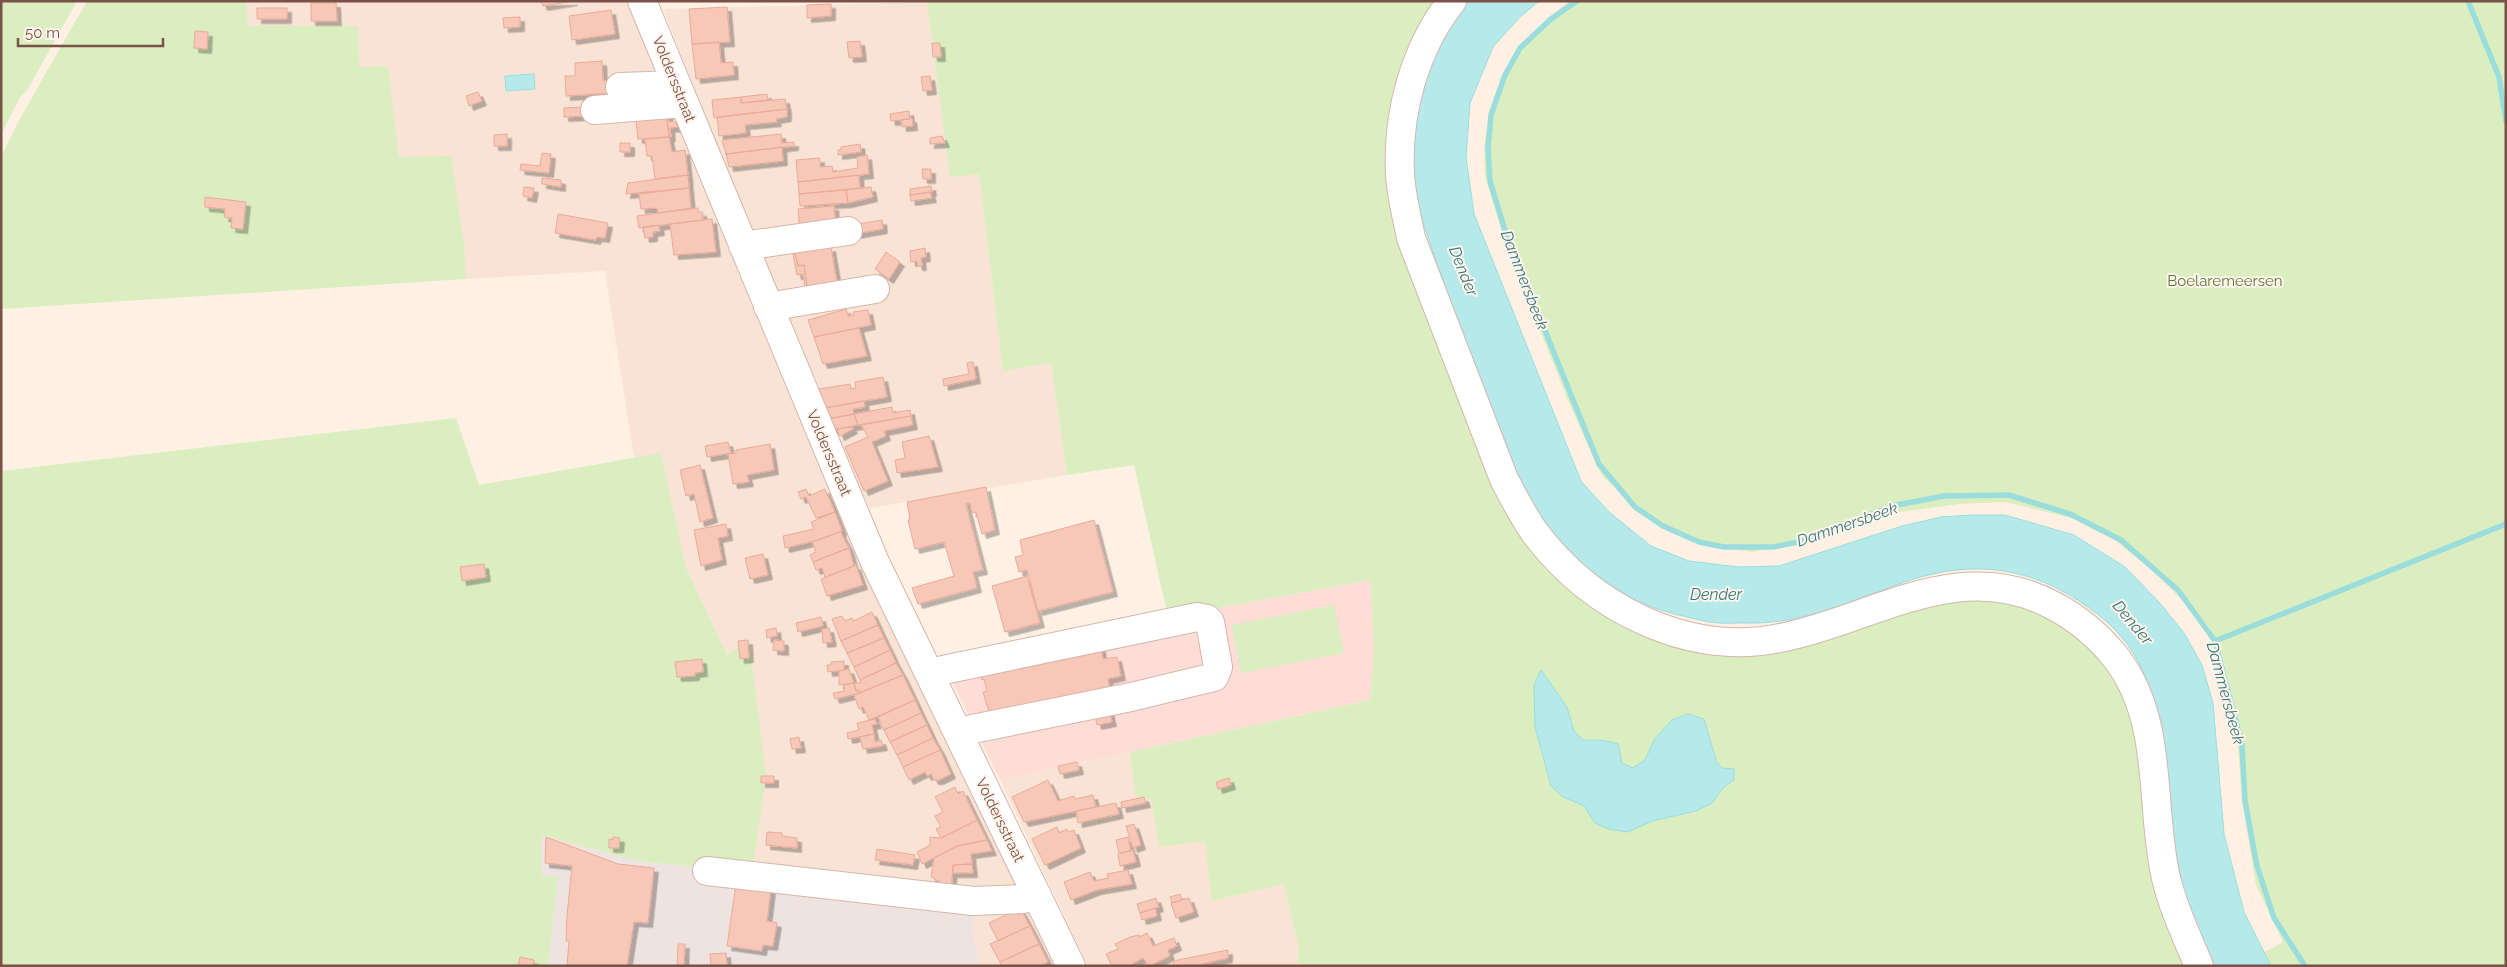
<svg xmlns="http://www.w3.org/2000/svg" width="2507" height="967" viewBox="0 0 2507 967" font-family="Raleway,sans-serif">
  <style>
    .residential { fill: #f9e3d4 }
    .commercial { fill: #ffddd7 }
    .industrial { fill: #eee3df }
    .green { fill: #daeec0; fill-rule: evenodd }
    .water { fill: #b6eaea; stroke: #9bdddd }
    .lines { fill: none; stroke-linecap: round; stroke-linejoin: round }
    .stream { stroke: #9bdddd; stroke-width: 5.5 }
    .building { fill: #f7c8b8; stroke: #ebaa97; filter: url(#shadow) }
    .minor-casing { stroke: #d4b7ab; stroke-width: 30 }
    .minor { stroke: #fff; stroke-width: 28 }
    .labels { text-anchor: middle; stroke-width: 4; stroke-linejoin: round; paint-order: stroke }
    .street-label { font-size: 15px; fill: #7a5146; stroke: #fff5ec }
    .park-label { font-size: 15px; fill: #587b3b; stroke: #fff5ec }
    .water-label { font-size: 16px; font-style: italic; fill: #357979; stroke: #fff5ec }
  </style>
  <defs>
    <filter id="shadow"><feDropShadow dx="4.5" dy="4.5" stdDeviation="0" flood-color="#0004"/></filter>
  </defs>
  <rect width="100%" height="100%" fill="#fff0e4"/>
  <!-- residential -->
  <path class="residential" d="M246 1H629L766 327 1061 966H980L973 932 976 899 752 872 749 641 727 655 686 568 661 453 634 458 605 271 466 279 464 245 399 157 388 66 359 67 358 26H248Z
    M927 2 950 176 979 174 1003 371 1051 363 1067 475 870 508 835 441 663 9Z
    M1130 752 1136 800 1151 798 1159 847 1205 841 1213 901 1284 884 1299 948 1297 963 1303 966H1088L1000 780Z"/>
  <!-- commercial -->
  <path class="commercial" d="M1371 580 1374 653 1370 700 1000 780 944 665 1168 617Z"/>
  <!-- industrial -->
  <path class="industrial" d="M540 835 638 861 752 872 976 898 973 932 980 966H548L558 878 541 876Z"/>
  <!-- green -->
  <path class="green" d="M1 1H77L28 89 19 99 1 135Z
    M87 1H246L248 26H358L359 67 388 66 399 157 451 156 464 245 466 279 1 309V157L17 124Z
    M1445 1 1392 144 1522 527 1682 646 1975 593 2062 617 2126 687 2189 966H1303L1297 963 1299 948 1284 884 1212 901 1205 841 1159 847 1151 798 1136 800 1130 752 1370 700 1374 653 1371 580 1168 617 1134 465 1067 475 1051 363 1003 371 979 174 950 177 927 2ZM1541 670 1567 707 1574 731 1583 740H1601L1622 763 1633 768 1645 760 1654 740 1704 719 1717 763 1734 780 1723 788 1712 803 1696 811 1652 821 1628 832 1595 823 1584 806 1570 801 1551 786 1535 727Z
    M1570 1H2506V966H2271L2263 953 2283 942 2256 885 2242 800 2235 708 2220 647 2208 626 2154 572 2116 541 2075 519 2005 502 1959 504 1879 515 1816 539 1752 552 1709 546 1655 524 1602 476 1569 403 1506 245 1485 177 1484 148 1489 114 1495 94 1512 58 1560 8Z
    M456 418 479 485 661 453 686 568 727 655 749 640 766 776 752 872 638 861 541 835V876L558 877 548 966H1V471Z
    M1334 605 1344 653 1241 673 1231 625Z"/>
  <!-- water -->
  <path class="water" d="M1467 1H1539L1520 17 1493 47 1470 103 1466 157 1474 214 1581 481 1609 512 1651 546 1689 561 1738 567 1779 566 1902 526 1941 517 1973 515H2005L2074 535 2125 567 2159 602 2184 633 2202 665 2213 703 2224 834 2244 912 2271 966H2213C2195 926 2177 885 2171 841 2158 760 2172 670 2096 613 2034 566 1973 557 1899 584 1846 603 1801 625 1743 623 1730 623 1717 624 1704 621 1687 617 1668 613 1652 607 1623 597 1584 568 1563 545 1550 532 1531 505 1523 488 1506 454 1494 416 1480 380 1465 341 1451 303 1437 264 1426 230 1412 195 1411 159 1410 99 1431 47 1467 1Z
    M534 74 535 89 506 91 505 76Z
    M1541 670 1567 707 1574 731 1583 740H1601L1618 744 1622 763 1633 768 1645 760 1654 740 1672 720 1688 714 1704 719 1717 763 1723 768 1734 769V780L1723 788 1712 803 1696 811 1652 821 1628 832 1608 829 1595 823 1584 806 1563 797 1551 786 1535 727 1534 685Z"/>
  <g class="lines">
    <!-- stream -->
    <path class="stream" d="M1577 1 1551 19 1520 48 1505 75 1491 115 1488 149 1490 181 1507 237 1599 464 1635 507 1663 526 1699 542 1724 547H1773L1804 541 1892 506 1944 496 2009 495 2070 514 2121 540 2178 590 2215 641 2242 745 2245 801 2257 866 2274 918 2305 966
      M2468 1 2499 77 2506 121
      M2215 641 2506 524"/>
  </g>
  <!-- building -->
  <path class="building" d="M541 1H573L543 6Z
    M311 3H336L337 21H311Z
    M831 4V16L807 18V5Z
    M727 7 730 42 692 44 689 9Z
    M257 8H287V19H257Z
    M611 10 615 34 572 40 569 16Z
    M520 17V27L504 28 503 18Z
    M195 31 208 32 207 49 194 48Z
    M860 41 862 57 849 58 847 42Z
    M719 42 721 63 733 62 734 75 696 79 692 44Z
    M932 43H940L941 57H933Z
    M602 61 603 81H611V93L566 96 565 76H575V63Z
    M930 76 932 90 923 91 921 77Z
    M478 92 482 101 469 106 466 96Z
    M767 94 768 100 741 103V97Z
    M741 97V103L785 99 787 109 714 118 712 100Z
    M583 107 584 116 564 117V108Z
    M668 108 669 122H676L678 127 670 128 671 137H669L666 109Z
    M666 109 669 137 638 139 635 112Z
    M787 109V117L776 119 777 122 745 125 746 133 719 136 717 117Z
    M909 111 910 119 891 121 890 114Z
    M912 118 913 126 902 127 901 120Z
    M507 134V146H494V135Z
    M781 134 782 143 794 142V146L726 154 722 140Z
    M942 136 945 143 930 144V138Z
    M669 137 672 152 685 150 688 175 655 179 652 156H647L645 139Z
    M620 143H630V152H620Z
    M860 144 861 152 838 155V150H841V147Z
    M782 147 783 161 729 167 726 154Z
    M542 153 551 154 549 173 520 170 521 164 540 166Z
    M867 155 869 174 798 182 796 160 820 158V167L832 166 833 172 858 168 857 157Z
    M922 169H931V179H923Z
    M688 175 689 188 626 194 628 183Z
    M859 175 860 188 799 194 798 182Z
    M542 178 561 180V187L542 184Z
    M931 186 932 192 910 195V189Z
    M524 187 534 188 532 198 523 196Z
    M871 187 873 197 848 203 846 190Z
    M689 188 691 208 658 213 657 208 641 209 639 194Z
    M846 190 848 203 800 206 799 194Z
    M930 192 932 198 911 201 910 195Z
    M205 197 246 202 243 229 231 228 232 218 224 217 225 209 205 207Z
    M834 206 836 228 800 233 798 209Z
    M698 208V212H702L703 220 639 228 637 216Z
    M558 214 608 223 605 238 597 237 596 240 555 233Z
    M712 219 716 252 674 255 670 224Z
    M882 220 883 229 855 234 853 225Z
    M659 225 660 231 653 232V237L645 238 643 227Z
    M831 247 838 288 808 293 804 265 798 266 795 253Z
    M925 248 926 257 921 258 922 266H918L917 261 911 262 910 251Z
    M886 252 900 262 889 279 875 269Z
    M795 253 798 266 804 265 808 293 806 294 803 274 797 275 793 254Z
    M846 309 848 316 854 315 853 312 868 310 871 325 814 337 808 320Z
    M859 328 867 356 823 364 814 337Z
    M973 362 976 379 944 386 943 379 969 374 967 363Z
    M883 377 887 397 825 408 819 389 850 384 851 389 856 388 855 382Z
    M864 401 865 407 853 409 854 414 828 419 825 408Z
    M892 407 893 413 910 410 911 416 858 425 854 414Z
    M854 414 858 425 831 430 828 419Z
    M911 416 913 425 884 431 886 436 872 442 888 481 864 491 845 447 868 437 861 425Z
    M852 427 853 429 840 436 837 429Z
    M929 436 938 467 897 473 895 460 905 458 902 442Z
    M728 442 731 453 707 457 705 446Z
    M770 444 774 470 747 475 749 482 733 484 728 454 736 453V450Z
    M700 465 713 518 700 522 694 494 686 496 680 470Z
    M986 487 995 530 982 534 976 512 972 513 970 503 966 504 983 570 973 572 977 588 918 604 912 588 954 576 944 542 915 549 908 520 910 519 907 502Z
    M806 489 809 496 825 489 835 512 816 518 806 497 801 499 798 492Z
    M835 512 842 531 819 540 785 548 783 536 814 529 811 522Z
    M1094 520 1113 592 1038 611 1027 570 1019 572 1015 557 1023 555 1020 540Z
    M726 524 728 536 718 538 722 560 701 566 694 530Z
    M842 531 841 533 849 548 813 562 810 555 816 552 812 542Z
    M849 548 854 566 825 577 822 568 816 570 813 562Z
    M763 554 768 575 750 579 745 558Z
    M484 564 486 577 462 581 460 567Z
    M856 565 863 585 827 596 821 579Z
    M1027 576 1040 623 1005 632 992 586Z
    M872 612 878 625 841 641 832 619 842 616 845 621 852 618 853 621Z
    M821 617 823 626 798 632 796 623Z
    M878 625 884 638 847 653 841 641Z
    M776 628 777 636 767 638 766 630Z
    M829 628 832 642 823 643 822 629Z
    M884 638 890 650 854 667 847 653Z
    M748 640 749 658 740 659 738 641Z
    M774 640 784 641V651L773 650Z
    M1100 643 1103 659 1117 657 1121 676 1108 679 1111 695 990 715 983 692 987 691 984 679 982 680 979 668Z
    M890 650 896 663 860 680 854 667Z
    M702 659 703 672 695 673V676L677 677 675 662Z
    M844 661V670L828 672 827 665H831V662Z
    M896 663 903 675 860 693 859 690 856 691 854 683H861L860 680Z
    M849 669 854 683 839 685V671Z
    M903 675 915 700 869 720 863 707 859 709 854 695Z
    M854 683 856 691 859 690 860 693 835 699 833 693 845 691 844 685Z
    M915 700 921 713 884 730 878 717Z
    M1109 709 1112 722 1097 725 1095 715Z
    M921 713 927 725 890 742 884 730Z
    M875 719 877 724 872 725 874 734 848 739 847 733 859 730 857 723Z
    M927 725 933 738 897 755 890 742Z
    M874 734 875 742 881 740 883 746 863 749 860 737Z
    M799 737 801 748 792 749 790 739Z
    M933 738 940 750 903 767 897 755Z
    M940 750 951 774 939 780H934L931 774 927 776 925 772 909 780 903 767Z
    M1077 762 1079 770 1060 774 1058 766Z
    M761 776H774V783H761Z
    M1229 778 1231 785 1218 789 1216 782Z
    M1048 780 1058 801 1074 796 1075 799 1093 795 1096 807 1024 822 1012 797Z
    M955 787 958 794 963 791 977 820 941 838 936 829 941 827 935 816 943 812 935 797Z
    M1144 797 1146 803 1122 808 1121 802Z
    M1116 803 1119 814 1078 823 1076 811Z
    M977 820 987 840 957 846 922 864 917 852 930 845V837L941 838Z
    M1134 824 1141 845 1133 848 1126 826Z
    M1057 827 1059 833 1067 829 1068 832 1074 830 1081 848 1045 865 1032 839Z
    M767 832 782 833V836L797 838V848L766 845Z
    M546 837 618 864 654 868 648 923 634 922 627 966H567L569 941H566L567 916 572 866 545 863Z
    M613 837 620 838 619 848H609V839L613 840Z
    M1128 837 1131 851 1119 853 1116 840Z
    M987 840 992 851 971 854 972 864 953 865 951 892H939L940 882 931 877 934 858 957 846Z
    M877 849 915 855 913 865 875 860Z
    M1133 850 1136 862 1120 866 1118 854Z
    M972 864 973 873H953V865Z
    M1128 870 1132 884 1097 890 1071 900 1064 882 1090 872 1094 881 1108 878 1107 874Z
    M736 884 771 889 767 921 777 923 773 946 763 945 762 951 727 946Z
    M1180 894 1182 900 1172 903 1170 897Z
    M1156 898 1159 907 1140 913 1137 904Z
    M1189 898 1194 912 1176 918 1171 903Z
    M1020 908 1030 926 998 941 989 923Z
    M1155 908 1157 916 1142 920 1140 913Z
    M1030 926 1039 944 1000 962 990 944Z
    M1147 933 1153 946 1174 938 1177 946 1168 950 1170 956 1149 966 1143 958 1129 966H1112L1106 954 1118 949 1115 944 1130 937 1139 935V937Z
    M678 944H685L684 966H677Z
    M1039 944 1048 962 1039 966H1001L1000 962Z
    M1228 950V958L1194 966H1174L1173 961Z
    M726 953 727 966H711L710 954Z
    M520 957 534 960 533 966H518Z"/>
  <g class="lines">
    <!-- minor casing -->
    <g class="minor-casing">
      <path id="minor" d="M642 1 874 560 1071 966
        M1452 1C1414 49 1397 114 1400 174 1401 195 1407 217 1411 238L1504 479C1514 498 1523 516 1535 533 1591 607 1686 657 1780 638 1873 620 1959 554 2054 606 2079 619 2099 636 2117 659 2165 723 2149 804 2166 878 2173 908 2187 937 2199 966
        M620 87 677 85
        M595 110 684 103
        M743 246 848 231
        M768 307 875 289
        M929 673 1197 617 1207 619 1210 622 1218 667 1214 677 1131 697 958 732
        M707 871 973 901 1023 899 1037 895"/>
    </g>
    <!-- minor -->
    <use href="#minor" class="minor"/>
  </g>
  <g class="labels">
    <!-- street labels -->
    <g class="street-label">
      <text transform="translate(674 79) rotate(68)" y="5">Voldersstraat</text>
      <text transform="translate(829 453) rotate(67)" y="5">Voldersstraat</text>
      <text transform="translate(1000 820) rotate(64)" y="5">Voldersstraat</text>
    </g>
    <!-- park labels -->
    <g class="park-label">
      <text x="2225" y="286">Boelaremeersen</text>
    </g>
    <!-- water labels -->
    <g class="water-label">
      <text transform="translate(1464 271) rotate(68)" y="6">Dender</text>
      <text transform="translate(1525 280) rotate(69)" y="6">Dammersbeek</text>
      <text transform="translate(1847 524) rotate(-19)" y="6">Dammersbeek</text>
      <text x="1716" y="600">Dender</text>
      <text transform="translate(2133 622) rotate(50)" y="6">Dender</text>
      <text transform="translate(2226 693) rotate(75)" y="6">Dammersbeek</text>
    </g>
  </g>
  <!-- border -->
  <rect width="2507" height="967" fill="none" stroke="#7a5146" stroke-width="5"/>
  <!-- scale -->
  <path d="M18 38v8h145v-8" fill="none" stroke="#7a5146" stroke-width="2.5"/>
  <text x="25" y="38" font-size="15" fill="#7a5146" stroke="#fff5ec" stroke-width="4" paint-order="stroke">50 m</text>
</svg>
